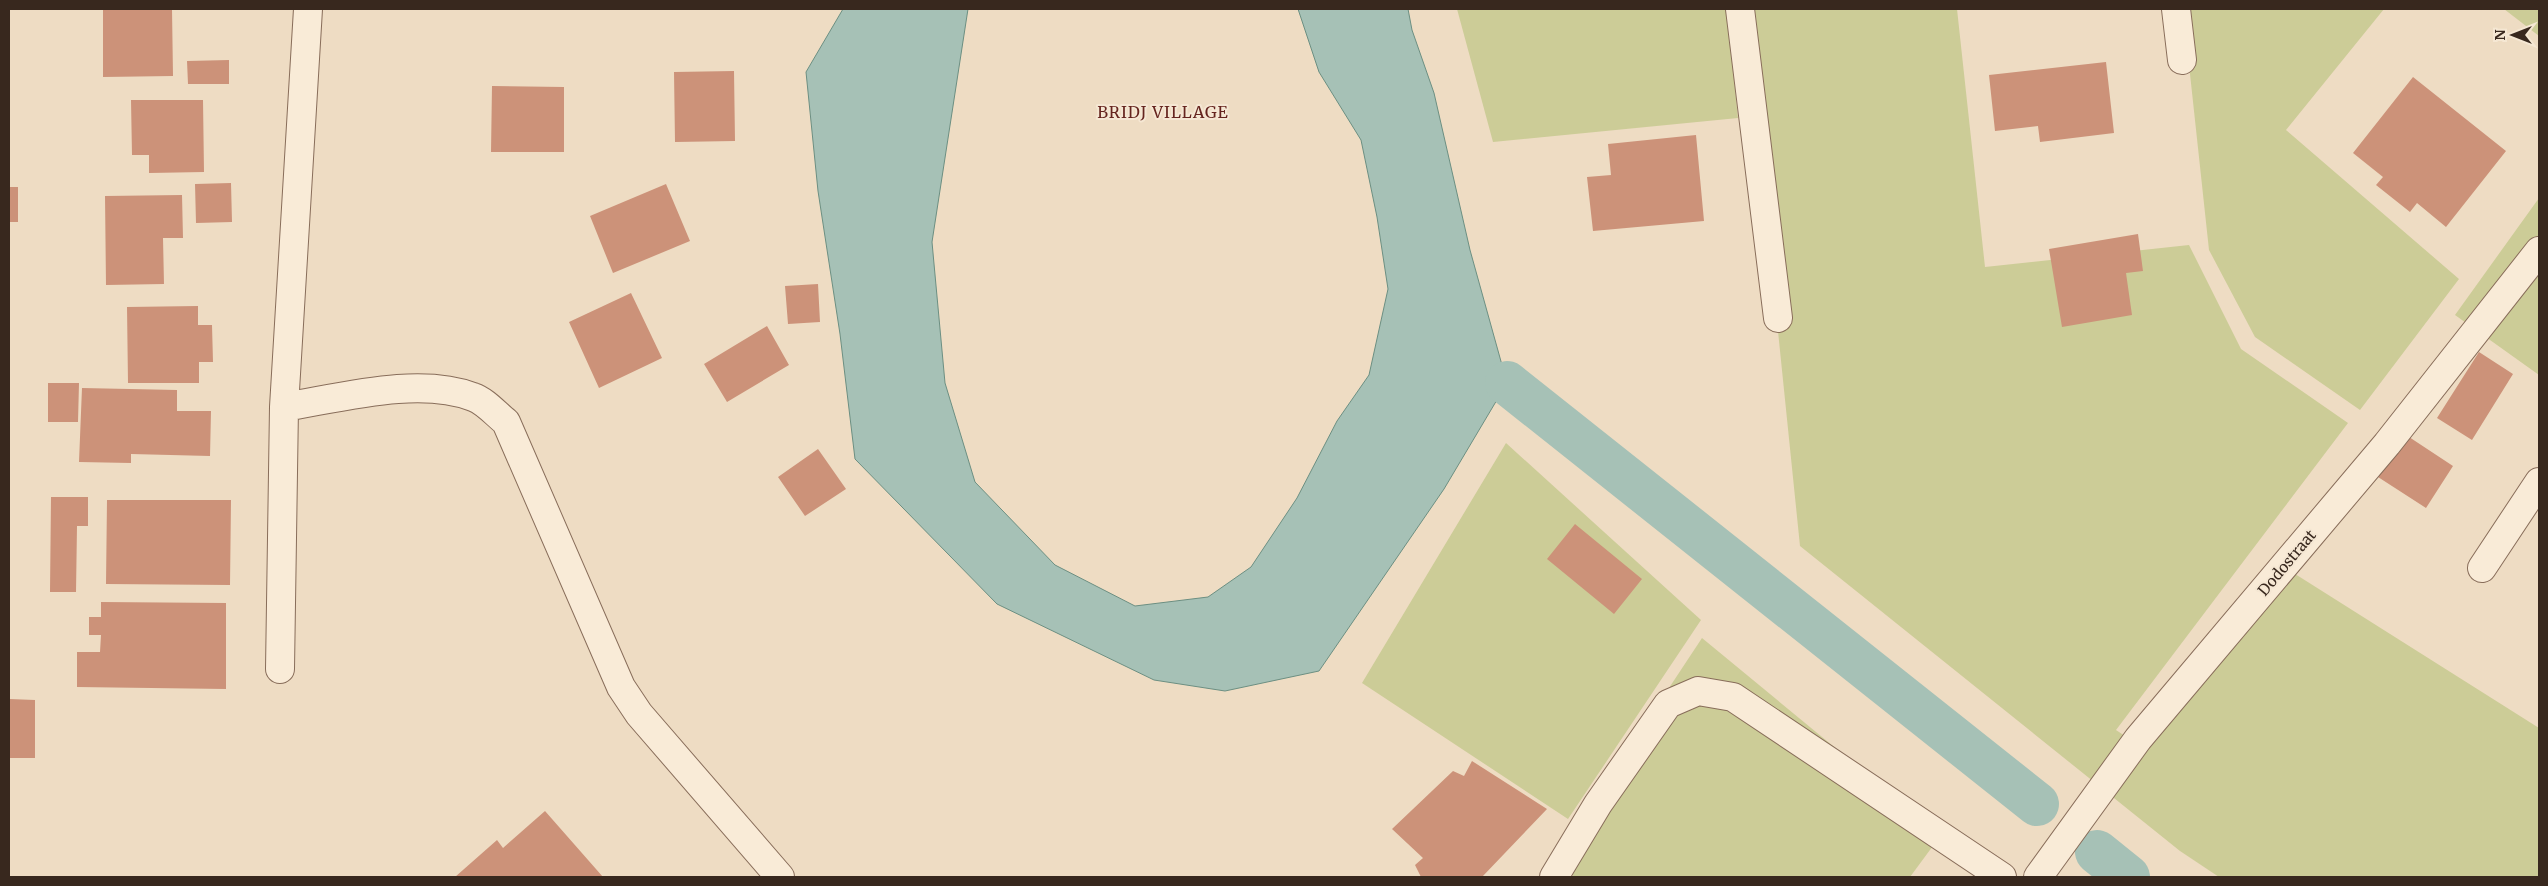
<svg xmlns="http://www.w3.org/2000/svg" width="2548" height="886" viewBox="0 0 2548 886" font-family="Merriweather,serif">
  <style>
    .green { fill: #cccc97 }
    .water { fill: #a6c1b6; stroke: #6c8f82 }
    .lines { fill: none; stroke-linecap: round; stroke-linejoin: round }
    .canal { stroke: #a6c1b6; stroke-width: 44 }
    .building { fill: #cc9279 }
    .minor-casing { stroke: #886d5a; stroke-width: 30 }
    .minor { stroke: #f9ebd7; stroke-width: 28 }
    .labels { text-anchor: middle; stroke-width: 4; stroke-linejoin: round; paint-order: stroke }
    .street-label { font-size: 15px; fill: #38281e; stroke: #f5e7d3 }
    .neighbourhood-label { font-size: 16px; letter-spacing: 1px; fill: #65241e; stroke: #f5e7d3 }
  </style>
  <rect width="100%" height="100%" fill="#eedcc3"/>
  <!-- green -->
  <path class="green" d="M1457 9H1727L1738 118 1493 142Z
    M1745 9H1957L1985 267 2189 245 2241 349 2348 423 2116 730 2131 740 2276 562 2539 728V877H2219L2180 851 1800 546Z
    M2183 9H2384L2286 130 2459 279 2360 410 2255 337 2209 250Z
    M2504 9H2539V36Z
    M2539 198V375L2455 315Z
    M1506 443 1701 620 1568 819 1362 683Z
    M1702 638 1941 835 1910 877H1575L1554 862Z"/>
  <!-- water -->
  <path class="water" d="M843 9H968L932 242 945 383 975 482 1055 565 1135 606 1208 597 1251 567 1297 498 1337 421 1369 375 1388 289 1377 217 1361 140 1319 72 1298 9H1408L1412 30 1434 93 1470 250 1507 383 1444 489 1319 671 1225 691 1154 680 997 604 855 459 840 334 818 191 806 72Z"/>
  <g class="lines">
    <!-- canal -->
    <path class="canal" d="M1507 383 2037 804
      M2097 852 2128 877"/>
  </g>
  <!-- building -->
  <path class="building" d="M103 9H172L173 76 103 77Z
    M229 60V84H188L187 61Z
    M2106 62 2114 133 2040 142 2038 126 1995 131 1989 75Z
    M734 71 735 141 675 142 674 72Z
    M2413 77 2506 151 2446 227 2417 203 2410 212 2376 185 2383 177 2353 153Z
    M492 86 564 87V152H491Z
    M131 100H203L204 172 149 173V155H132Z
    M1696 135 1704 221 1593 231 1587 177 1611 175 1608 144Z
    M231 183 232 222 196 223 195 184Z
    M666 184 690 241 613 273 590 216Z
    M9 187H18V222H9Z
    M182 195 183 238H163L164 284 106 285 105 196Z
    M2138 234 2143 271 2126 273 2132 315 2062 327 2049 249Z
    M818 284 820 322 788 324 785 286Z
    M631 293 662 358 599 388 569 322Z
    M198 306V325H212L213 362H199V383H128L127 307Z
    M767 326 789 365 727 402 704 364Z
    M2479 352 2513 374 2472 440 2437 418Z
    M48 383H79L78 422H48Z
    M82 388 177 390V411H211L210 456 131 454V463L79 462Z
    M2406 435 2453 466 2426 508 2378 477Z
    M818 449 846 489 805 516 778 477Z
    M51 497H88V526H77L76 592H50Z
    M107 500H231L230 585 106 584Z
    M1575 524 1642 579 1614 614 1547 559Z
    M101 602 226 603V689L77 687V652H100L101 635H89V617H101Z
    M9 699 35 700V758H9Z
    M1472 761 1547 809 1482 877H1421L1415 865 1423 858 1392 829 1453 771 1464 776Z
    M545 811 603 877H455L497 840 503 848Z"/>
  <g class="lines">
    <!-- minor casing -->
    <g class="minor-casing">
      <path id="minor" d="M1740 9 1778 318
        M2176 9 2182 60
        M284 407C340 398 419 376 473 397 485 401 496 414 506 422L621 687 639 714 780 877
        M2482 568 2539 482
        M280 669 284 407 308 9
        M1554 877 1598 804 1668 704 1698 691 1733 697 2002 877
        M2038 877 2138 739 2387 444 2539 251"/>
    </g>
    <!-- minor -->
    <use href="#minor" class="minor"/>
  </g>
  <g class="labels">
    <!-- street labels -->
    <g class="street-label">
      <text transform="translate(2287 563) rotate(-50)" y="5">Dodostraat</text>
    </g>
    <!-- neighbourhood labels -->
    <g class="neighbourhood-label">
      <text x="1163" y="118">BRIDJ VILLAGE</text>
    </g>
  </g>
  <!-- border -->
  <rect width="2548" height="886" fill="none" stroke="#38281e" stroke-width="20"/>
  <!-- north arrow -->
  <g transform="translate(2513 35) rotate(270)" stroke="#f5e7d3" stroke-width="4" paint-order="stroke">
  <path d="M0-4L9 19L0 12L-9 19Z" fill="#38281e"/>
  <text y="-8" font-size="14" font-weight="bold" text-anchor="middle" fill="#38281e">N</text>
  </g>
</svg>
